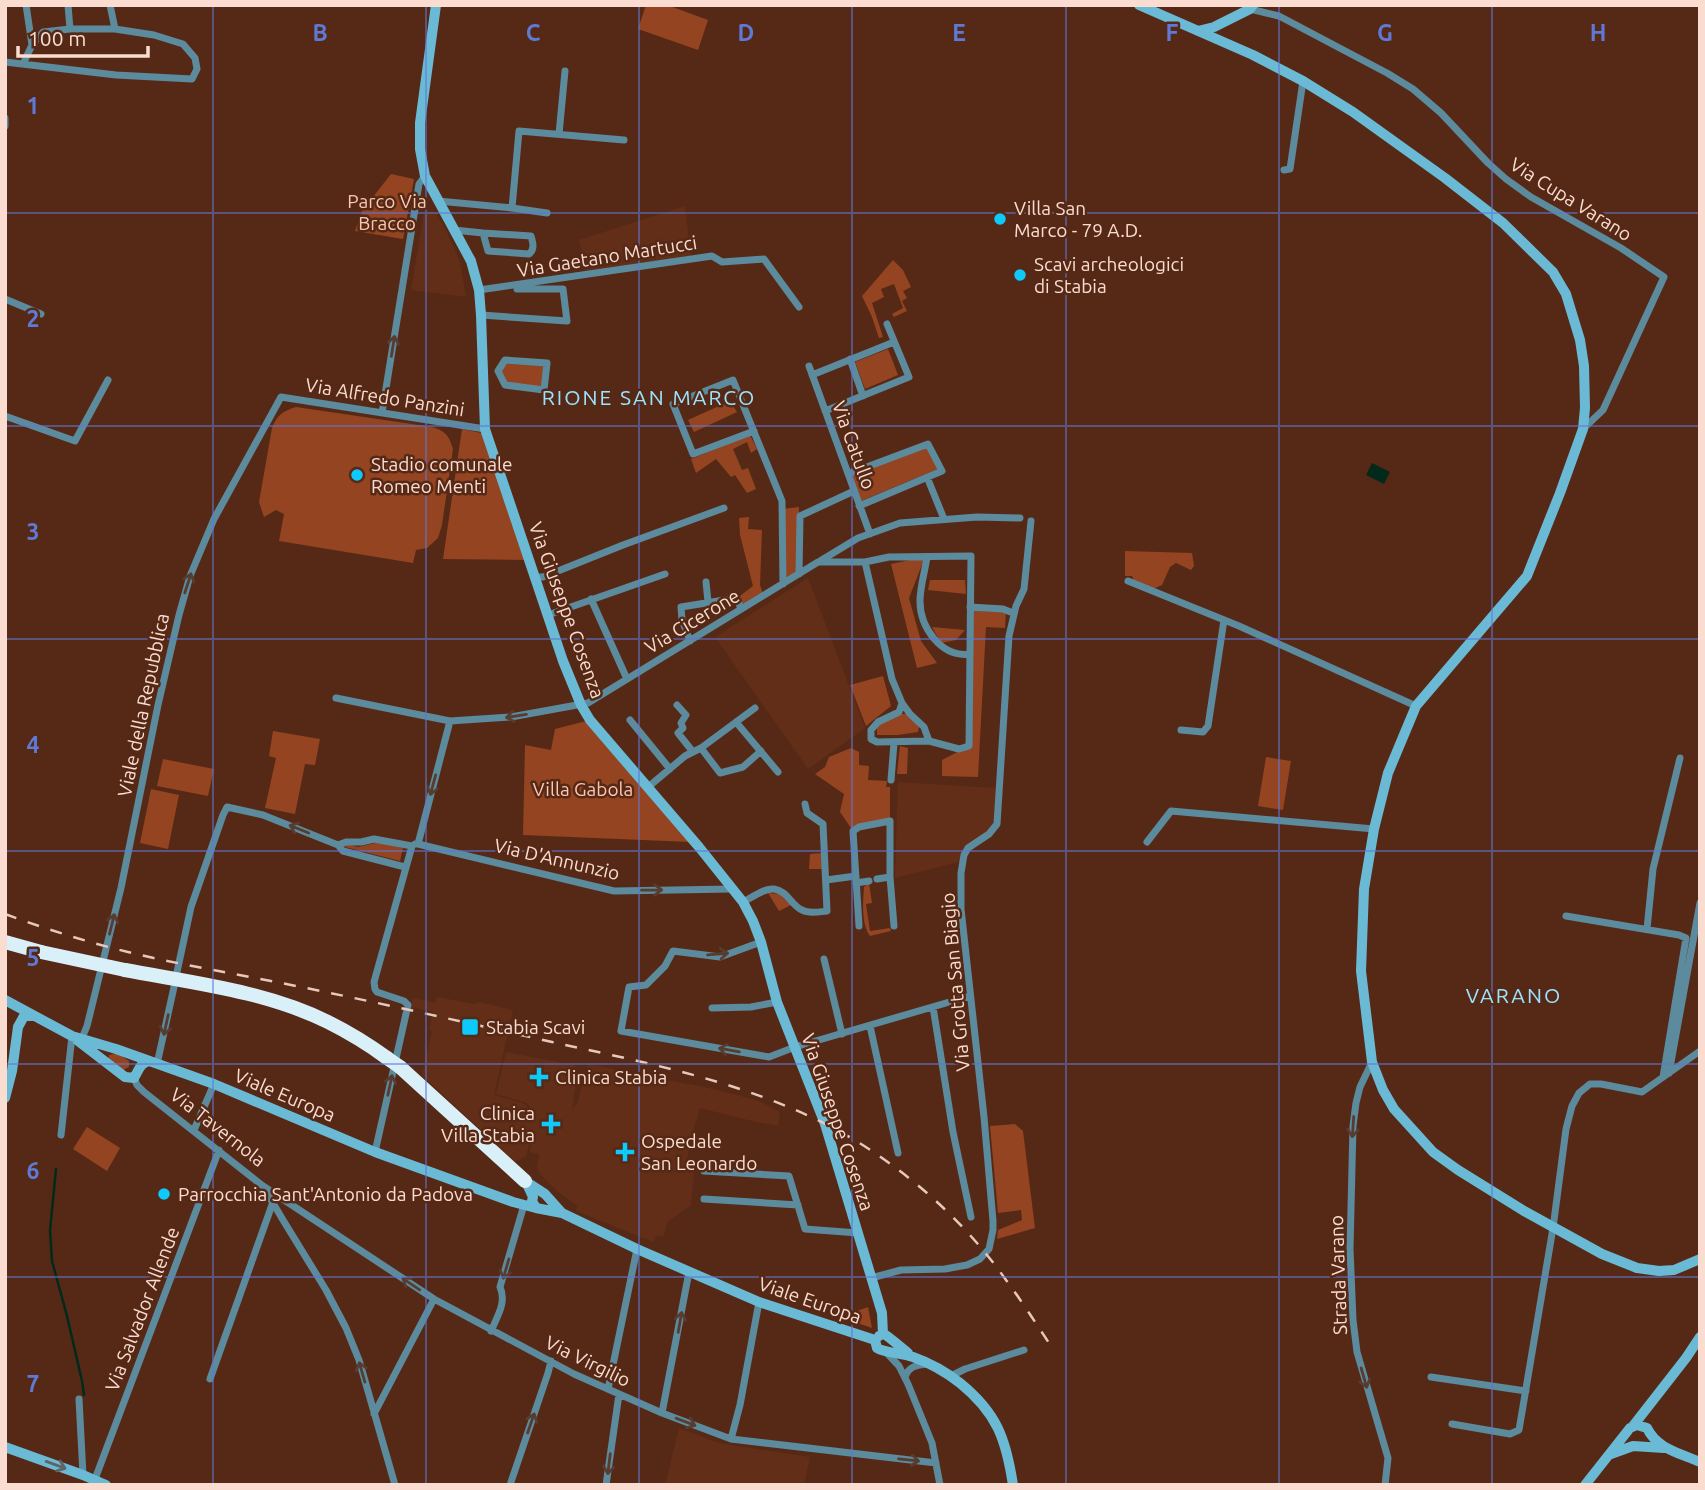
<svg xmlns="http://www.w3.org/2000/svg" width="1705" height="1490" viewBox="0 0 1705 1490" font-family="Ubuntu,sans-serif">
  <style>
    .built { fill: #622e17 }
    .green { fill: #944420 }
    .water { fill: #022a1b }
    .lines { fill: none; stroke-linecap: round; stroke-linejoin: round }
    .stream { stroke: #022a1b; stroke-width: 2.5 }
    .street { stroke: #5b8b9d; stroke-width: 7 }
    .secondary { stroke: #6abad6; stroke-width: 10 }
    .highway { stroke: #daf0f8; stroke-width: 14 }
    .rail { stroke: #e7c8bb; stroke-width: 2.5; stroke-dasharray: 12 12; stroke-linecap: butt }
    .highway-bridge { stroke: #daf0f8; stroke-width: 14 }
    .oneway { stroke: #573d31 }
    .oneway2 { stroke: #5e6363 }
    .grid { fill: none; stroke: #5f79d6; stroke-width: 2; stroke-opacity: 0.55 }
    .poi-dot { fill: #0ecafa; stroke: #562916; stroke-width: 2.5 }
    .labels { text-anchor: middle; stroke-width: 5; stroke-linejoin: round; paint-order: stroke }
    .street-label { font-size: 19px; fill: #fadcd0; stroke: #562916 }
    .park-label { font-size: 19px; fill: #f9c7b2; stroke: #562916 }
    .poi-label { font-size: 19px; fill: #fadcd0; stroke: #562916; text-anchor: start }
    .neighbourhood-label { font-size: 21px; letter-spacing: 2px; fill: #9ce3fe; stroke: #562916 }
    .grid-label { font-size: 23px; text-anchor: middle; font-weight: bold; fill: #5f79d6; stroke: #562916; stroke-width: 5; stroke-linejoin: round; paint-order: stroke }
  </style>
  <rect width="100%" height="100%" fill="#562916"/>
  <!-- built -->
  <path class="built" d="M685 206 691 256 585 271 579 240Z
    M424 212H435L448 234 460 262 466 297 411 290Z
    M808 578 865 728 808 769 715 637Z
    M898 782 995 788 997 824 968 848 959 862 895 878Z
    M437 997 474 1004 480 1002 513 1010 494 1095 522 1103 527 1106 531 1113 532 1124 533 1111 527 1103 496 1094 506 1052 574 1065 578 1070 571 1117 573 1108 577 1104 588 1064 718 1090 759 1101 780 1112 778 1126 748 1120 700 1108 692 1135 685 1169 694 1172 691 1205 668 1222 663 1237 657 1235 653 1242 576 1211 577 1206 557 1191 540 1174 537 1167 539 1154 530 1152 532 1132 526 1156 515 1162 422 1075 432 1031 429 1030 433 1012 411 1007 412 1000 414 998 435 1003Z
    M679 1428 719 1443 810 1457 804 1485H665Z"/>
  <!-- green -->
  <path class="green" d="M646 5H667L708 20 698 50 638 29Z
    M391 174 414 179 403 239 355 231 362 211Z
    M893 260 903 270 911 287 903 291 907 298 902 301 907 311 894 317 892 314 903 308 894 284 881 289 884 297 872 303 883 337 879 338 872 317 862 296Z
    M888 349 898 375 865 389 855 362Z
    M505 360 544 362V390L505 385 498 371Z
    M730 401 737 412 694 432 688 420Z
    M296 407 432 427C445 431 449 435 453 449L442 525 438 538 427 548 416 550 413 563 279 541 284 514 276 510 264 517 259 502 272 428C277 415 283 411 296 407Z
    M462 429 486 434 526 560 443 559Z
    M750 435 757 449 751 453 747 442 733 449 742 470 748 468 756 489 747 493 735 475 731 477 716 459 696 473 691 459Z
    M926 445 940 468 861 501 851 475Z
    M799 507 798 573 783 582 782 509Z
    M749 517 748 529 762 530 760 585 763 594 743 606 740 596 753 586 740 535 739 518Z
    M1125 551 1192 553 1194 566 1191 570 1176 563 1170 567 1162 585 1153 589 1134 581 1132 576H1125Z
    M925 557 909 598 921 641 937 663 917 668 891 564Z
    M930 580H965L966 594 928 590Z
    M970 609 1006 610 1005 628 986 627 978 777 942 776V760L969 746Z
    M932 627 965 630 956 640 941 643Z
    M883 676 891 706 866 726 850 685Z
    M901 714H908L919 726 918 732 898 735H877V724Z
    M590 720 691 842 523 835 525 745 551 750 555 729Z
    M273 731 320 739 315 765 305 764 295 814 265 808 276 758 269 756Z
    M900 746 908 748 907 774H897Z
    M851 748 859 752V765L869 766 868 780 887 781 886 787H890V821L853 831 840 812 844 794 815 774 825 767 829 757Z
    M1266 757 1291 761 1283 810 1258 806Z
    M163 759 214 769 208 796 157 786Z
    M151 789 179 795 168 849 140 843Z
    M379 842 403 848 400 861 345 847 346 844 358 847Z
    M822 853 823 869H809L810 854Z
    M869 883 872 903 866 904 870 931 890 928 891 931 870 936C861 924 863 903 864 887Z
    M768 893 779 894 791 905 779 911Z
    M117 1053 129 1061V1067L123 1070 108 1060 109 1055Z
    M1015 1124 1023 1131 1035 1228 997 1239 998 1230 1022 1220 1021 1210 998 1213 990 1126Z
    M87 1127 120 1148 107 1171 73 1149Z
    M868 1307 872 1328 849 1320V1314Z"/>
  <!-- water -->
  <path class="water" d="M1372 463 1390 472 1384 484 1366 475Z"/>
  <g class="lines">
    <!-- stream -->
    <path class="stream" d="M56 1169 50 1230 52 1261 67 1316 82 1381 84 1395"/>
    <!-- street -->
    <path class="street" d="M26 5 32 45
      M68 5 70 29
      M110 5 115 29
      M1250 9 1279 16 1387 73 1413 89 1441 113 1488 163 1506 179 1531 197 1621 248 1664 277 1603 410 1584 428
      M5 62 116 75 192 79 197 69 195 58 183 44 154 35 115 29H70L43 32 32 45 23 64
      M5 118V126
      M559 134 565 71
      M1284 170 1290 169 1303 81
      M438 201 512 208 519 131 624 140
      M512 208 547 213
      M454 230 483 233 488 251 529 254C535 249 533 243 531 236L483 233
      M479 290 712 256 722 262 764 259 799 307
      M5 299 41 314
      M481 315 567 321 563 289H517
      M850 359 863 396
      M505 360 547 363 544 390 505 385 498 371Z
      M809 366 870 534
      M812 375 894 342
      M825 411 909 377 887 324
      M382 413 419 184 425 176
      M5 416 75 441 108 380
      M754 431 693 454 673 404 733 380 782 501 783 584
      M848 474 928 444 942 471 859 506
      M927 477 944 519
      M927 557C925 571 920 587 920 601 920 627 941 658 970 654
      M820 561 858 538 900 523 977 517 1020 518
      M799 574 800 516 854 491
      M536 577H543L623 545 724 508
      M1128 581 1239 626 1416 706
      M706 582 708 602
      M591 599 627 679
      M970 607 1003 609 1013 613
      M548 615 665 574
      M690 641 682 620 681 607 737 598 741 609
      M336 698 450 721 511 717 588 703 818 562H865L889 557 971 556 969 746 959 749 929 741 924 727 910 714 902 703 892 679 865 562
      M902 703 899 712 878 722 871 730V739L877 742 929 741
      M677 705 686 715 681 723 683 728 678 733 693 752
      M630 720 670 769
      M736 722 778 772
      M1181 730 1203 732 1208 726 1224 620
      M701 748 720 773 743 767 761 751
      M891 780 894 743
      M647 788 685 756 701 748 755 708
      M1147 842 1171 811 1374 829
      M415 844H418L450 721
      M418 844 614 891 732 889
      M338 845 343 851 405 867
      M877 879 890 877
      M826 880 856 876
      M856 883 869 881
      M743 902C751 898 764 888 774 889 787 891 790 903 800 909 808 914 818 912 827 911L823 824 807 813 805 804
      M1566 916 1679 935 1686 938 1663 1077
      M859 926 853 831 859 827 890 821V877L894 926
      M1647 929 1653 869 1680 758
      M761 942 720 957 673 951 665 966 646 985 629 987 621 1031 769 1057 795 1047 970 996
      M824 959 842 1034
      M177 972 191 907 223 815 227 807 263 815 338 845 346 842H361L374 839 412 846
      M933 1007 953 1132 971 1217
      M712 1008 751 1007 777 1002
      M870 1026 898 1153
      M82 1038 87 1026 121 888 158 705 179 615 190 576 214 519 281 397 485 429
      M1372 1062 1360 1087 1356 1103 1353 1126 1350 1249 1353 1320 1357 1352 1388 1458 1385 1485
      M157 1064 174 987
      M1669 1073 1700 903
      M134 1078 137 1085 144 1092 263 1186 283 1220 326 1290 346 1328 359 1360 395 1485
      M194 1130 214 1084
      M61 1135 72 1036
      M375 1152 408 1005 404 1001 377 992 375 989 374 982 412 846
      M704 1171 789 1176 805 1229 858 1233
      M263 1186 434 1299 574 1374 662 1413 731 1439 936 1463
      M704 1199 798 1205
      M871 1278 901 1270 945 1269 967 1265 980 1259 989 1249 993 1230V1221L984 1117 961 909V873L964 855 968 848 989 834 997 824 1009 636 1016 606 1024 589 1031 521
      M491 1331C497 1317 507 1302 500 1287L524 1205
      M885 1351 899 1366 908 1384 932 1443 940 1485
      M951 1376 965 1369 1024 1350
      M1431 1377 1526 1391
      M905 1378C908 1366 917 1365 928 1364
      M210 1379 273 1202
      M608 1389 637 1249
      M79 1399 83 1475
      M662 1413 689 1272
      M374 1414 434 1299
      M1452 1424 1510 1434 1519 1430 1553 1228 1566 1129 1572 1106 1579 1093 1590 1084H1601L1642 1092 1700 1051
      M731 1439 740 1405 759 1302
      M95 1479 219 1150
      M510 1485 548 1373 551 1361
      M606 1485 619 1394"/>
    <!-- secondary -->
    <path class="secondary" d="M436 5 420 123V149L425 176 471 261 479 290 481 315 485 429 563 661 581 705 590 720 699 847 743 902 753 921 761 942 777 1002 825 1124 882 1313 883 1334
      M1139 5 1253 55 1303 81 1353 112 1445 178 1503 223 1553 272 1566 294 1580 340 1584 366 1585 408 1583 429 1560 493 1527 576 1416 706 1388 773 1374 829 1364 889 1361 971 1372 1062 1383 1090 1394 1109 1433 1152 1458 1170 1524 1211 1602 1254 1637 1268 1659 1271 1674 1270 1700 1259
      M1198 31 1214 27 1250 9 1253 5
      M5 1000 72 1036 116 1049 214 1084 375 1152 513 1202 536 1208
      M77 1040 125 1077 134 1078C139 1070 140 1063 149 1061
      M5 1098 12 1071 18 1027 24 1016H34
      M525 1181 545 1194 562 1213 637 1249 759 1302 875 1340
      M526 1182 533 1197 532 1201 536 1208 562 1213
      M879 1336C881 1335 882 1334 884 1334 887 1335 904 1350 908 1353
      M875 1340 877 1348C885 1353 902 1353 913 1357 930 1363 946 1372 960 1383 997 1413 1006 1439 1013 1485
      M1633 1426 1686 1358 1700 1337
      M5 1447 83 1475 106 1485
      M1611 1454 1633 1446 1664 1448
      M1585 1485 1630 1428 1637 1425 1647 1428C1657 1449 1680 1453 1700 1462"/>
    <!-- highway -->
    <path class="highway" d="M5 942 41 952
      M125 970C193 983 265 991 328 1022 348 1032 368 1044 387 1058
      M400 1067 525 1181"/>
    <!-- rail -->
    <path class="rail" d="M5 914C46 929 87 942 128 952 185 966 243 975 301 987 385 1004 468 1023 552 1042 661 1066 777 1088 872 1151 924 1186 970 1229 1006 1280 1021 1300 1035 1322 1049 1343"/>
    <!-- highway-bridge -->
    <path class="highway-bridge" d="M41 952 125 970
      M387 1058 400 1067"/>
  </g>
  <!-- one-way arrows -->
  <defs><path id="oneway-shaft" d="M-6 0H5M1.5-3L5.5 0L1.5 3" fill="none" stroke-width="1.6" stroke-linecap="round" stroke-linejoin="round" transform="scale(1.75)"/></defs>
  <g class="oneway">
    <use href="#oneway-shaft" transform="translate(393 346) rotate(-81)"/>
    <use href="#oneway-shaft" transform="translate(188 583) rotate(-72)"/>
    <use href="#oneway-shaft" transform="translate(516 716) rotate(171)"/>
    <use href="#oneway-shaft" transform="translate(433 785) rotate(105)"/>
    <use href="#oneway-shaft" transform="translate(299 829) rotate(-158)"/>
    <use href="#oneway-shaft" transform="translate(652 890) rotate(-1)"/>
    <use href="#oneway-shaft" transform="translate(112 924) rotate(-76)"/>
    <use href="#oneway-shaft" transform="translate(718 954) rotate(-5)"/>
    <use href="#oneway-shaft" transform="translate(166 1025) rotate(102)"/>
    <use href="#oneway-shaft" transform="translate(729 1050) rotate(-170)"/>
    <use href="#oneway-shaft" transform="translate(390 1085) rotate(-78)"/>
    <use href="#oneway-shaft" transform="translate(1353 1127) rotate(94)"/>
    <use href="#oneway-shaft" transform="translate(506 1269) rotate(106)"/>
    <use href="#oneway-shaft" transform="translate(411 1284) rotate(-146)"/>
    <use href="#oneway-shaft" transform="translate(680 1322) rotate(-80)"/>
    <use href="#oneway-shaft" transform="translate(362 1372) rotate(-106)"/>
    <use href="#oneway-shaft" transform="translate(1364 1378) rotate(74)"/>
    <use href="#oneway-shaft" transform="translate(686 1422) rotate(21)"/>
    <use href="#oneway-shaft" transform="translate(531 1423) rotate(-71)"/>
    <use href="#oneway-shaft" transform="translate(909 1460) rotate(6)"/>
    <use href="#oneway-shaft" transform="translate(609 1464) rotate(97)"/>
  </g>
  <use class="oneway2" href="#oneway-shaft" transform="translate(56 1465) rotate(20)"/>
  <!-- grid -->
  <path class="grid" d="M213 5V1485M426 5V1485M639 5V1485M852 5V1485M1066 5V1485M1279 5V1485M1492 5V1485M5 213H1700M5 426H1700M5 639H1700M5 851H1700M5 1064H1700M5 1277H1700"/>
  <!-- markers -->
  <g class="poi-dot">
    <circle cx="1000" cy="219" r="7"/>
    <circle cx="1020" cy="275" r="7"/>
    <circle cx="357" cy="475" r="7"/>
    <rect x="461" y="1018" width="18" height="18" rx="3.5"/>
    <path d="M535.5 1066.5h7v7h7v7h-7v7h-7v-7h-7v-7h7z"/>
    <path d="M547.5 1113.5h7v7h7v7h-7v7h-7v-7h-7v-7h7z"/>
    <path d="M621.5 1141.5h7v7h7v7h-7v7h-7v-7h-7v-7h7z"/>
    <circle cx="164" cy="1194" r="7"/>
  </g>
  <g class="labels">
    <!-- street labels -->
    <g class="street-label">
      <text transform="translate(1571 199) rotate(32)" y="7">Via Cupa Varano</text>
      <text transform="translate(607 256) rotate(-9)" y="7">Via Gaetano Martucci</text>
      <text transform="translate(385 397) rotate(9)" y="7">Via Alfredo Panzini</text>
      <text transform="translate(854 445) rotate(70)" y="7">Via Catullo</text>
      <text transform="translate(567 610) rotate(70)" y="7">Via Giuseppe Cosenza</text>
      <text transform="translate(692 621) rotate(-31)" y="7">Via Cicerone</text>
      <text transform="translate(143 705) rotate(-78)" y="7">Viale della Repubblica</text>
      <text transform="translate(557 859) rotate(13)" y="7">Via D'Annunzio</text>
      <text transform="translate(955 982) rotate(-95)" y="7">Via Grotta San Biagio</text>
      <text transform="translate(285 1095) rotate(23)" y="7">Viale Europa</text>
      <text transform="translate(838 1122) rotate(71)" y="7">Via Giuseppe Cosenza</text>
      <text transform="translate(218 1127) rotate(38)" y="7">Via Tavernola</text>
      <text transform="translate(1338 1275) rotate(-92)" y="7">Strada Varano</text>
      <text transform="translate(810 1300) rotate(19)" y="7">Viale Europa</text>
      <text transform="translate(142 1309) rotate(-69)" y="7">Via Salvador Allende</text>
      <text transform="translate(588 1361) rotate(26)" y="7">Via Virgilio</text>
    </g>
    <!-- park labels -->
    <g class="park-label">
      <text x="387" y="208">Parco Via<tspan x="387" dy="22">Bracco</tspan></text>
      <text x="583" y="796">Villa Gabola</text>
    </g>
    <!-- poi labels -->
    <g class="poi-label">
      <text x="1014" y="215">Villa San<tspan x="1014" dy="22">Marco - 79 A.D.</tspan></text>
      <text x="1034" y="271">Scavi archeologici<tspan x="1034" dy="22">di Stabia</tspan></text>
      <text x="371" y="471">Stadio comunale<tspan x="371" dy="22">Romeo Menti</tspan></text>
      <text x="486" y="1034">Stabia Scavi</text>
      <text x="555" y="1084">Clinica Stabia</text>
      <text x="535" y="1120" text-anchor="end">Clinica<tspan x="535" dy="22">Villa Stabia</tspan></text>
      <text x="641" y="1148">Ospedale<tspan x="641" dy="22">San Leonardo</tspan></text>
      <text x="178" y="1201">Parrocchia Sant'Antonio da Padova</text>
    </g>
    <!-- neighbourhood labels -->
    <g class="neighbourhood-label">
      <text x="649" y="405">RIONE SAN MARCO</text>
      <text x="1514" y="1003">VARANO</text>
    </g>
  </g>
  <g class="grid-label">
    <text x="320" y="41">B</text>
    <text x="533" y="41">C</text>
    <text x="746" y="41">D</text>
    <text x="959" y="41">E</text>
    <text x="1172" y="41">F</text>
    <text x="1385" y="41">G</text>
    <text x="1598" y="41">H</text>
    <text x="33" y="114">1</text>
    <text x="33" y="327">2</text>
    <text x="33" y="540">3</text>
    <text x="33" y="753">4</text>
    <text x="33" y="966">5</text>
    <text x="33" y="1179">6</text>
    <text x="33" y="1392">7</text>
  </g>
  <!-- border -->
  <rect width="1705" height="1490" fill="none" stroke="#fadcd0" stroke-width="14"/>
  <!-- scale -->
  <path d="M18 46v10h130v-10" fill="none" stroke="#fadcd0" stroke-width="3.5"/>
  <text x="28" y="46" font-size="21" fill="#fadcd0" stroke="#562916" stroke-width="5" paint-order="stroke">100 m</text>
</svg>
